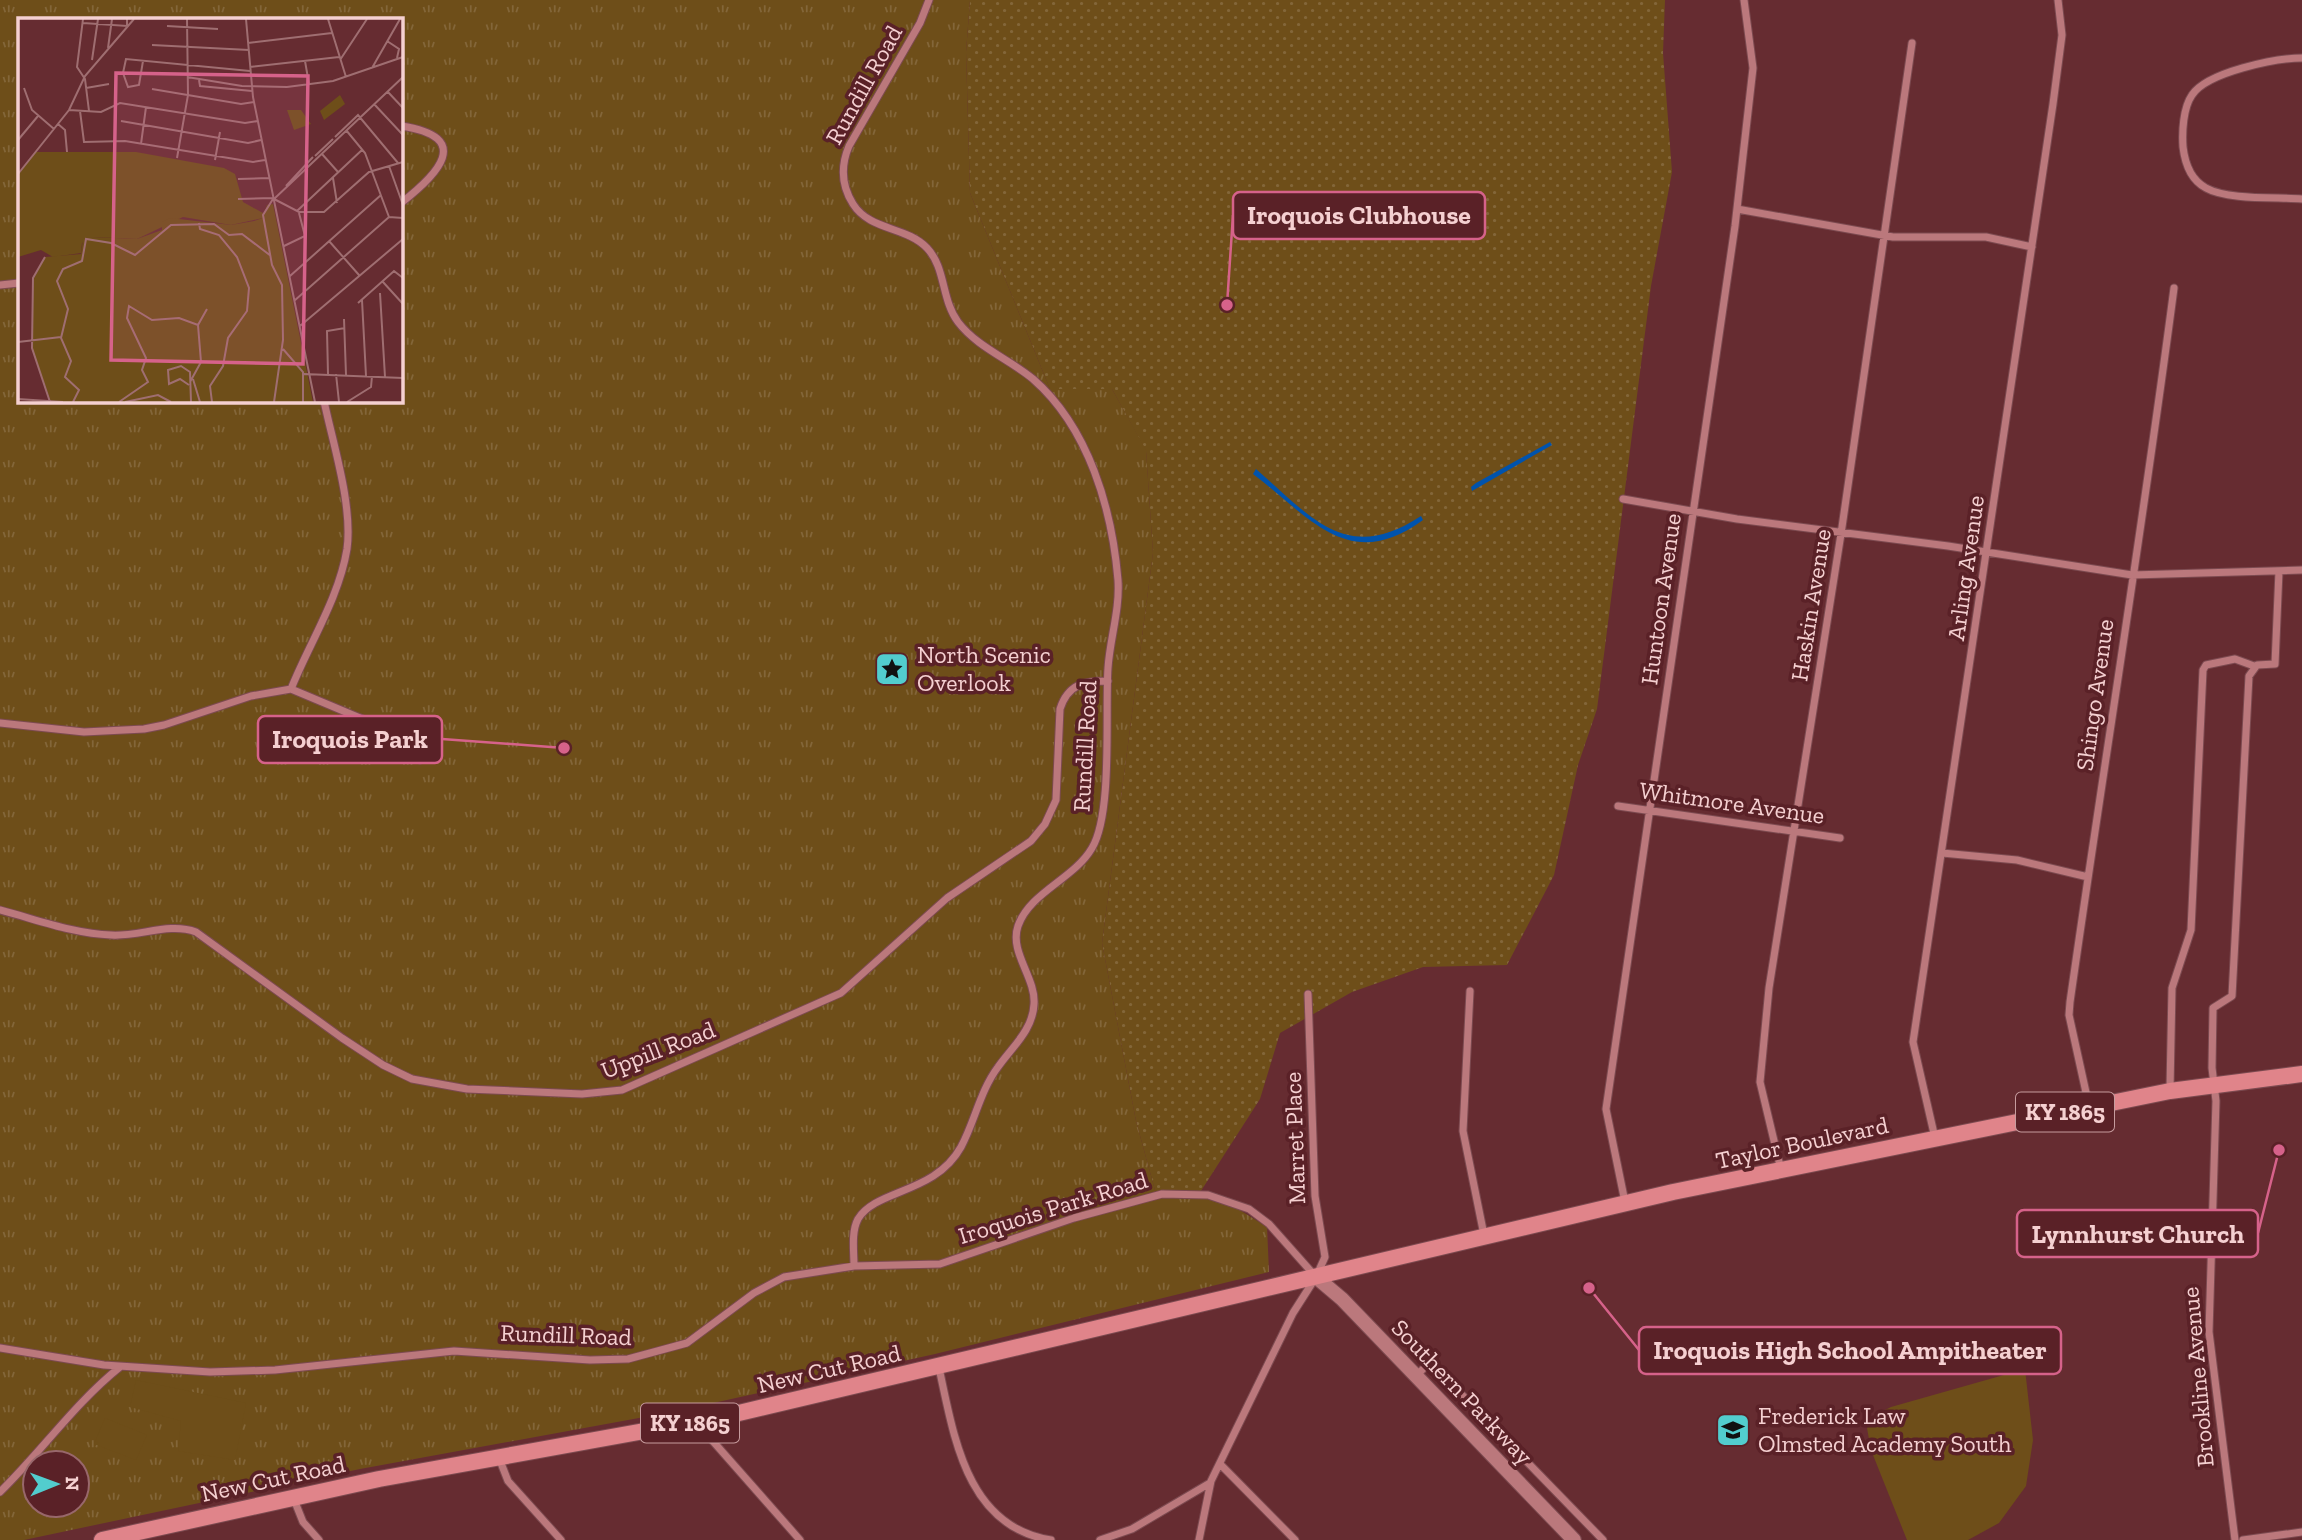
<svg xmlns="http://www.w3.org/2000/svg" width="2302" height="1540" viewBox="0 0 2302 1540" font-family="'Zilla Slab',serif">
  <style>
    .grass { fill: url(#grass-dots) }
    .park { fill: url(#park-tufts); fill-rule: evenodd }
    .pitch { fill: #6e4e19 }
    .water { fill: #0053ad }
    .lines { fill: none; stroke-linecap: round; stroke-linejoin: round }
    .street-casing { stroke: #7c4a50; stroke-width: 9 }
    .secondary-casing { stroke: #7c4a50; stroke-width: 16 }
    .primary-casing { stroke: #7c4a50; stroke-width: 18 }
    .street { stroke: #bb787c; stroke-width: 7 }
    .secondary { stroke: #bb787c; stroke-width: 14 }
    .primary { stroke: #e0848a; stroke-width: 16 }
    .labels { text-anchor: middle; stroke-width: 7; stroke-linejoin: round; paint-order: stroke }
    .shield { fill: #5a2127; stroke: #c69c9e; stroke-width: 2 }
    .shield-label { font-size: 23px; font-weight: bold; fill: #f5d0d1 }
    .street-label { font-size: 24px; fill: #f5d0d1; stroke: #5a2127 }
    .poi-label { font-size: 24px; fill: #f5d0d1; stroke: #5a2127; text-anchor: start }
    .inset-road { fill: none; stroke: #9f6e71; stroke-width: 2 }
    .view { fill: #d6628a; fill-opacity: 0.15; stroke: #d6628a; stroke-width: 3.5 }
    .inset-edge { fill: none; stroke: #f5d0d1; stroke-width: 3.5 }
    .leader { fill: none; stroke: #d6628a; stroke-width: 2.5 }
    .callout-dot { fill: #d6628a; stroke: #5a2127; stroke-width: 2.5 }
    .callout { fill: #5a2127; stroke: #d6628a; stroke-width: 2.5 }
    .callout-label { font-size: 26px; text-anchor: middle; font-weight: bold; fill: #f5d0d1 }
  </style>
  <defs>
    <pattern id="grass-dots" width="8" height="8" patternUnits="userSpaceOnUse" patternTransform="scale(1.75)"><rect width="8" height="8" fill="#6e4e19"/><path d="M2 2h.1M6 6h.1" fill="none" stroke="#836639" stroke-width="1.8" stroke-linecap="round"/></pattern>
    <pattern id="park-tufts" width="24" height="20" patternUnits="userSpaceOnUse" patternTransform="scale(1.75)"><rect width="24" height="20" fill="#6e4e19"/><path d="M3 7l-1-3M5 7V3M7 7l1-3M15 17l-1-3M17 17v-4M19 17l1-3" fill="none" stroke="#836639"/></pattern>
  </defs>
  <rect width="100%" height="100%" fill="#662c31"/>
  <!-- grass -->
  <path class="grass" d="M970 0H1665L1663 53 1672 172 1651 286 1597 709 1578 765 1554 875 1507 965 1423 967 1352 992 1280 1033 1260 1099 1199 1194H1156L1136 1121 1102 943 1153 553 1146 451 1112 389H1050L970 193 966 52Z"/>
  <!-- park -->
  <path class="park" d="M0 0H970L966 52 970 193 1050 389H1112L1146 450 1153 553 1102 943 1136 1121 1156 1194 1222 1199 1267 1227 1269 1272 935 1354 677 1411 360 1469 24 1540H0ZM19 19H401V401H19ZM35 1463H77V1505H35Z"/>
  <!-- pitch -->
  <path class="pitch" d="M2025 1369 2033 1440 2026 1486 1999 1523 1968 1540H1907L1871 1450 1867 1428 1881 1412 1891 1407Z
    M136 1380 246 1403 235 1460 178 1451 181 1421 130 1407Z
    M105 1418 147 1435 136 1460 94 1444Z"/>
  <!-- water -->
  <path class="water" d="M1550 442 1552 445 1472 491 1471 487 1476 483Z
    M1256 469C1312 518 1347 565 1421 516L1423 520C1349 574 1311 518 1253 474Z"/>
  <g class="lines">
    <!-- street casing -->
    <g class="street-casing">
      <path id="street" d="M2302 58C2276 58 2207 72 2192 95 2183 108 2182 132 2183 147 2185 164 2191 180 2206 188 2227 200 2277 197 2302 199
        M401 126C475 137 437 175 401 203
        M1737 209 1893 237H1986L2032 247
        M0 285 19 283
        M1623 499 1737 519 1948 546 2132 575 2302 570
        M291 689C309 644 339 598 347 549 353 506 333 444 324 401
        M0 723 84 732 144 729 164 725 251 696 291 689 391 731 405 741 420 760
        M1618 806 1840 838
        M1942 853 2017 860 2088 877
        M0 910C35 919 74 934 111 935 139 937 169 922 196 932L342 1038 383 1065 412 1079 467 1089 582 1094 622 1090 841 993 947 898 1031 841 1045 824 1056 800 1060 709C1068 684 1084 681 1108 681
        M1470 991 1463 1131 1484 1235
        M2170 1089 2172 988 2191 930 2203 670 2206 665 2235 659 2254 666
        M2089 1106 2069 1015 2070 1002C2104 763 2143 526 2174 288
        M1935 1138 1913 1042 2053 104 2062 35 2058 0
        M1781 1170 1760 1082 1769 988 1841 534 1912 43
        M1625 1202 1606 1109 1735 226 1753 68 1744 0
        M854 1266C854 1252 851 1232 858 1219 876 1189 935 1194 961 1147 975 1121 980 1091 998 1067 1012 1047 1033 1030 1034 1004 1036 978 1009 952 1018 926 1030 892 1074 879 1092 848 1113 813 1105 712 1108 668 1110 638 1120 610 1118 580 1112 509 1089 428 1033 379 1009 359 977 347 958 322 941 299 946 268 927 248 906 226 870 231 853 204 841 185 841 165 849 146L920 23 929 0
        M1405 1336 1430 1362
        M0 1348 104 1365 210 1372 275 1370 454 1351 590 1360 628 1359 687 1343 754 1293 784 1277 854 1266 940 1264 1074 1218 1162 1194 1208 1195 1249 1209 1269 1224 1316 1277
        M939 1368C954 1436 966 1527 1051 1540
        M1416 1376 1430 1362 1603 1540
        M696 1422 800 1540
        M499 1458 508 1481 561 1540
        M1220 1464 1295 1540
        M0 1492C41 1452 75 1403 120 1367
        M293 1497 303 1522 319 1540
        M1100 1540 1132 1529 1210 1483
        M1199 1540 1211 1481 1293 1313 1316 1277 1325 1257 1315 1196 1308 994
        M2235 1540 2209 1332 2216 1101 2212 1068 2213 1008 2232 996 2249 676 2257 665 2275 664 2279 571
        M2243 1540 2302 1532"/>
    </g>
    <!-- secondary casing -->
    <g class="secondary-casing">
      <path id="secondary" d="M1316 1277 1342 1299 1574 1540"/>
    </g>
    <!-- primary casing -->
    <g class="primary-casing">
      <path id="primary" d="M102 1540 379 1479 722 1417 1673 1192 2170 1091 2302 1074"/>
    </g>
    <!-- street -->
    <use href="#street" class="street"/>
    <!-- secondary -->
    <use href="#secondary" class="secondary"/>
    <!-- primary -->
    <use href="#primary" class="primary"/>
  </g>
  <!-- icons -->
  <defs>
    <g id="sight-square" transform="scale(1.75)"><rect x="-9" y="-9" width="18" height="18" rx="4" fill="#52cdce" stroke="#5a2127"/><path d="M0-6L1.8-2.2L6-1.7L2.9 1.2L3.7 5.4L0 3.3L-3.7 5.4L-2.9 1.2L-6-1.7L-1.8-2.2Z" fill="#111"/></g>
    <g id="school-square" transform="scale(1.75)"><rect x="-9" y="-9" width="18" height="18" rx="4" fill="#52cdce" stroke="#5a2127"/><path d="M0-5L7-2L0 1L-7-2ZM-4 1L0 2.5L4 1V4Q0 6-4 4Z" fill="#111"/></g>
  </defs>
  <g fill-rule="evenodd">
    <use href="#sight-square" x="892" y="669"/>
    <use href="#school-square" x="1733" y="1430"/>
  </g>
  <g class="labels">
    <!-- shield labels -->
    <g class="shield">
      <rect x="2016" y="1092.5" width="98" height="39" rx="5"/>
      <rect x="641" y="1403.5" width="98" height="39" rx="5"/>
    </g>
    <g class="shield-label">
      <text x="2065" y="1120">KY 1865</text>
      <text x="690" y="1431">KY 1865</text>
    </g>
    <!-- street labels -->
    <g class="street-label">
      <text transform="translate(864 85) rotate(-61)" y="8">Rundill Road</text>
      <text transform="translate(1966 568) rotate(-82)" y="8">Arling Avenue</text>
      <text transform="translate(1661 599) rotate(-82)" y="8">Huntoon Avenue</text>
      <text transform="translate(1811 605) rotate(-81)" y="8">Haskin Avenue</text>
      <text transform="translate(2095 695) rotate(-82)" y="8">Shingo Avenue</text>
      <text transform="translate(1085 746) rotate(-87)" y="8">Rundill Road</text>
      <text transform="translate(1732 803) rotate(8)" y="8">Whitmore Avenue</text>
      <text transform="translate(658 1050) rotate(-21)" y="8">Uppill Road</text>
      <text transform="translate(1295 1138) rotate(-92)" y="8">Marret Place</text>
      <text transform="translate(1802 1143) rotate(-12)" y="8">Taylor Boulevard</text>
      <text transform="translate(1053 1208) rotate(-17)" y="8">Iroquois Park Road</text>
      <text transform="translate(566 1335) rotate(2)" y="8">Rundill Road</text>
      <text transform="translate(829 1369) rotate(-13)" y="8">New Cut Road</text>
      <text transform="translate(2198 1377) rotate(-95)" y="8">Brookline Avenue</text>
      <text transform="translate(1462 1392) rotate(46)" y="8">Southern Parkway</text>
      <text transform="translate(273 1479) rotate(-12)" y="8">New Cut Road</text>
    </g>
    <!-- poi labels -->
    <g class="poi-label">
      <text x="917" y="663">North Scenic<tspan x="917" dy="28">Overlook</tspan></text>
      <text x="1758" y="1424">Frederick Law<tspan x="1758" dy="28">Olmsted Academy South</tspan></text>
    </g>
  </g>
  <!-- overview -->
  <g transform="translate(18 18)">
    <rect width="385" height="385" fill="#662c31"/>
    <path d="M17 134H118L206 150 217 156 225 184 245 195V200L213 207 165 199 119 221 74 219 64 225 63 235 35 239 23 232 0 239V157Z" fill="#6e4e19"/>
    <path d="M255 186 295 384H33L14 330 15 262 27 239 63 236 65 221 74 219 119 221 144 212V204L152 200 213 207 236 203 245 200 249 187Z" fill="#6e4e19"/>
    <path d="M322 77 327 86 306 102 302 93ZM269 92H283L293 106 276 112Z" fill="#6e4e19"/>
    <path class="inset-road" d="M65 1 59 49 67 61 71 93M228 1 235 79 297 384M310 1 328 59M65 5 109 8V1M149 8 200 11M369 23 381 31 379 40M230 25 314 15M134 27 231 32M90 30 94 1M74 42 80 1M322 42 349 1M125 43 121 67 110 69 105 55 108 41 232 53M287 43 291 66M232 49 321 39M354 50 382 1M169 59 224 68 269 69 315 63 385 39M181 62 182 68 234 73M6 70 14 92 36 111M68 70 91 66M134 71 223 86 236 84M369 73 385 90M356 86 385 117M51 92 83 94 102 85 227 105 240 103M62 93 66 124 107 123 235 144 247 142M103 103 230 125 243 122M40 106 47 112 49 134M328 112 347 135 371 199M317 119 340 97 380 145M0 122 20 98M123 126 128 89M304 136 320 154M297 138 315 121M159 140 170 77 169 1M197 142 202 114M371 148 385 187M0 156 51 92 67 58 116 1M315 160 319 185M220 161 251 160M268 168 295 139M220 181 255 180M255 181 245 197 254 247 264 267 265 322 256 384M256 181 281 194H306L351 154 385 144M256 181 385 59M279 193 345 131M181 205 182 211 201 217 219 239 231 270 229 293 210 320 205 348 192 368 194 384M311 223 341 257M266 228 287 218 281 195M27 239 15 260 14 330 32 384M272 258 363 177M365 264 385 286M362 275 367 359M344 282 348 358M276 283 371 199 385 200M340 285 376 253 385 260M326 301 328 357M282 308 385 221M0 324 43 319M265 331 285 354V384M286 356 385 360M310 356 309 313 327 310M318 356 321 384M175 361 182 384M172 364 183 344 180 307 189 291M171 367 162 361 151 366 150 352 163 348 172 354 173 384M0 381 45 384M55 384 61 372 47 359 53 343 43 320 50 291 39 263 45 251 64 243 68 221 93 225 117 237 153 207 196 206 211 217 224 216 253 238M101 384 130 364 124 352 128 340 109 300 111 288 134 302 161 300 180 307M107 384 140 377 153 384M329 384 353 369 354 358"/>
    <path class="view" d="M98 55 290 58 285 346 93 342Z"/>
    <rect width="385" height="385" class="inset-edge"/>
  </g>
  <!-- callouts -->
  <path class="leader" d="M1227 305L1233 215M564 748L442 739M2279 1150L2258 1233M1589 1288L1639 1350"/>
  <g class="callout-dot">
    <circle cx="1227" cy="305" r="7"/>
    <circle cx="564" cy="748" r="7"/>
    <circle cx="2279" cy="1150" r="7"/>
    <circle cx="1589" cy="1288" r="7"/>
  </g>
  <g class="callout">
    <rect x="1233" y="192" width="252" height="47" rx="7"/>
    <rect x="258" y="716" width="184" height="47" rx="7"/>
    <rect x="2017" y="1210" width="241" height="47" rx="7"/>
    <rect x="1639" y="1327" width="422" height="47" rx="7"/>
  </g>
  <g class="callout-label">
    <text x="1359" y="224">Iroquois Clubhouse</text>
    <text x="350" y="748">Iroquois Park</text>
    <text x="2138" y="1243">Lynnhurst Church</text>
    <text x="1850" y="1359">Iroquois High School Ampitheater</text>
  </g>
  <!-- north arrow -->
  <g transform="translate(56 1484) rotate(89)"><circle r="33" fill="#5a2127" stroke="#98676b" stroke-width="2"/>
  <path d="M0-5L12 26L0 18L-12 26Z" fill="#52cdce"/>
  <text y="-10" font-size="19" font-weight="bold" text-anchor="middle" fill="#f5d0d1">N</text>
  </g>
</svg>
